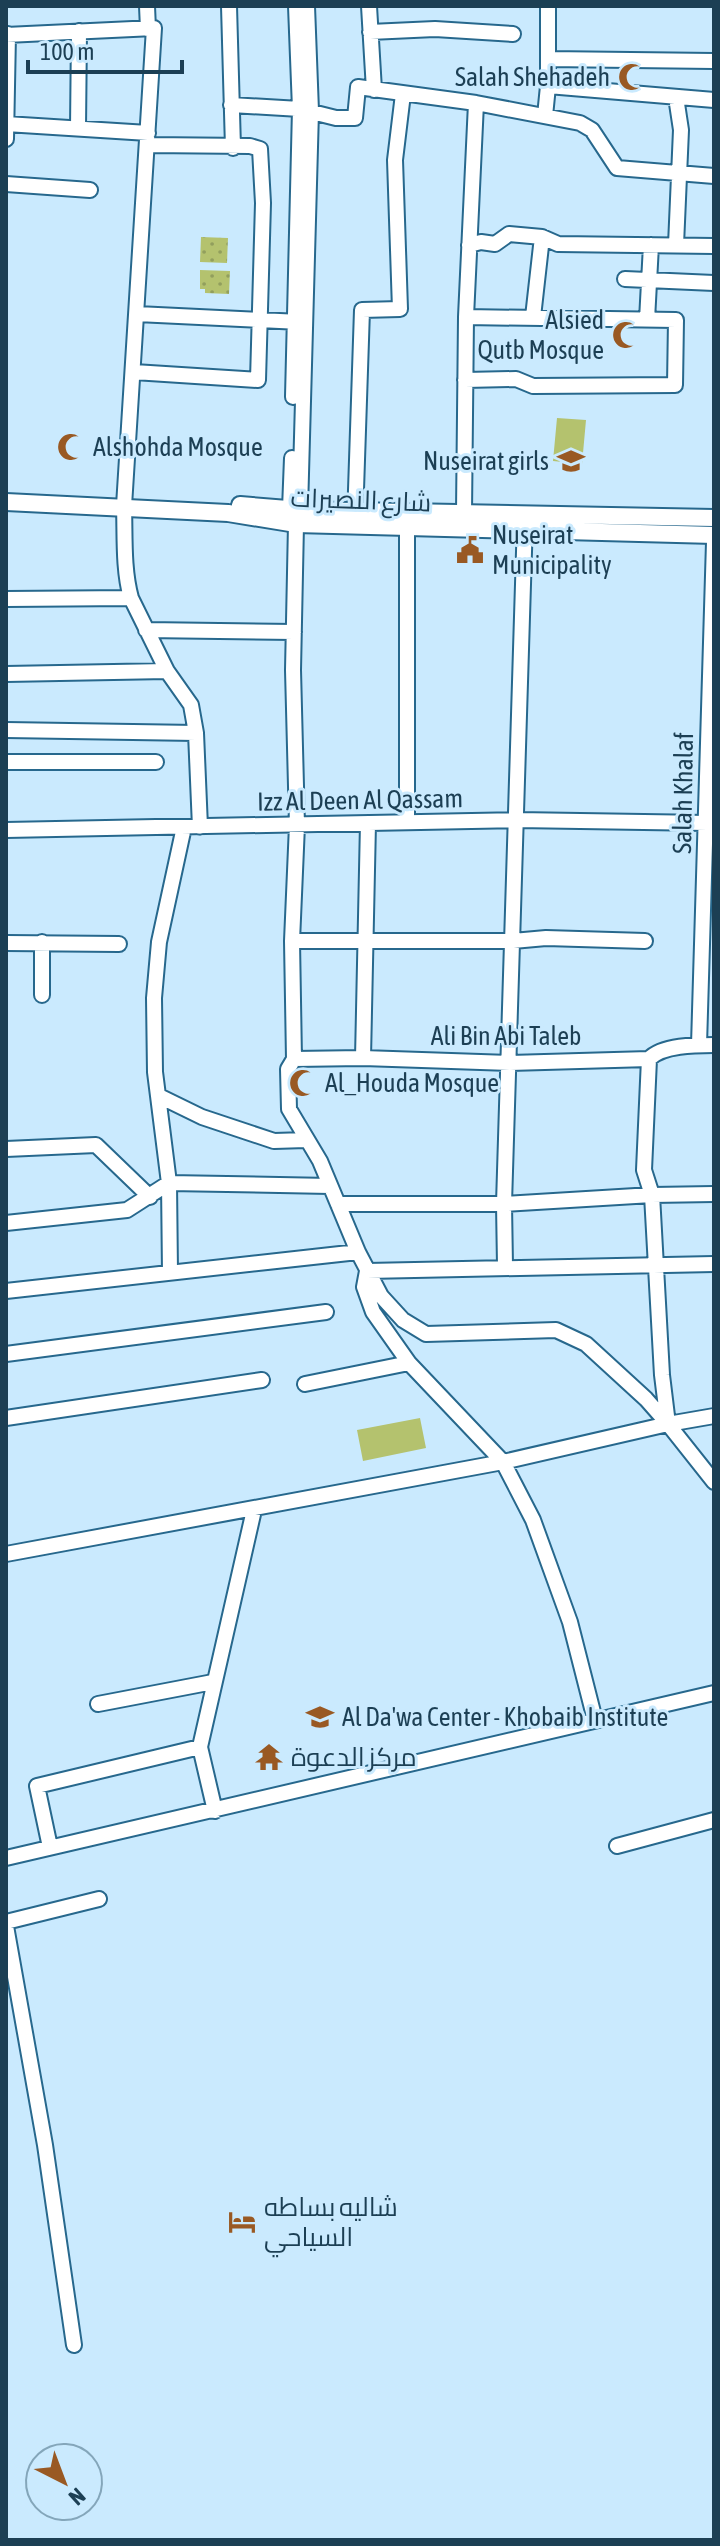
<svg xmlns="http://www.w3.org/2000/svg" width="720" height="2546" viewBox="0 0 720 2546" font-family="'Asap Condensed',Cairo,sans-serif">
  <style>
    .park { fill: url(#park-dots) }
    .pitch { fill: #b4c26e }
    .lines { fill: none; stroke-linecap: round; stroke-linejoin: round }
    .minor-casing { stroke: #27688d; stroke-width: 18 }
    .major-casing { stroke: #27688d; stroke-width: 20 }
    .minor { stroke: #fff; stroke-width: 14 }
    .major { stroke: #fff; stroke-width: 16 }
    .labels { text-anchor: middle; stroke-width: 6; stroke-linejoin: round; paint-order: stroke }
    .poi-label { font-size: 26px; fill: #1c3f54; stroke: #caeafe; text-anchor: start }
    .street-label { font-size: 26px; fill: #1c3f54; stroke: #caeafe }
  </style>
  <defs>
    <pattern id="park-dots" width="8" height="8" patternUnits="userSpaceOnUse" patternTransform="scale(2)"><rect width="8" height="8" fill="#b4c26e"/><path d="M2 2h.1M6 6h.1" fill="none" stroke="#929f5d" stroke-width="1.8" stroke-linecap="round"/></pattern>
  </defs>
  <rect width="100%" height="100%" fill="#caeafe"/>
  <!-- park -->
  <path class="park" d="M201 237 228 238 227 263 200 262Z
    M200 270 230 271 229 294 205 293V289H200Z"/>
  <!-- pitch -->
  <path class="pitch" d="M557 418 586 420 582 464 553 461Z
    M420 1418 426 1448 363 1461 357 1430Z"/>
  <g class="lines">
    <!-- minor casing -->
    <g class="minor-casing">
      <path id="minor" d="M147 6 148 29
        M229 6 233 148
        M307 6 311 111 300 510 296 524 293 670 297 825 292 941 294 1059 288 1069 289 1109 320 1161 358 1252 381 1296 403 1320 426 1334 556 1330 586 1344 646 1399 668 1424
        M369 6 374 90
        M370 32 435 29 513 34
        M6 35 154 28 124 506C125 536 123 569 131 598L167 671 191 705 196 733 200 827
        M548 59 714 61
        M548 86 714 100
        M676 97 681 130 676 245
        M231 105 300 109 336 118H355L358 87 476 103 580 123 592 130 617 168 714 176
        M545 116 548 86V6
        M6 124 148 133
        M78 128 79 31
        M6 139 8 34
        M6 184 90 190
        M469 245 481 242 495 244 509 234 542 237 558 244 714 246
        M625 279 714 283
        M137 314 300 322
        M533 317 542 237
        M647 320 651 245
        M134 372 258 380 263 203 260 149 250 146 148 145
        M465 380 516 379 533 386 675 385 676 320 466 317
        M293 397 300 109 296 6
        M292 458 290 509 293 517
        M464 513 466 317 476 103
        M355 520 362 310 400 309 395 160 403 94
        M6 599 131 598
        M146 630 294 632
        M6 674 167 671
        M6 730 196 733
        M6 762H156
        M407 822V516
        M6 830 517 820 707 823 714 825
        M292 941H513L546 938 645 941
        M6 943 119 944
        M42 995V942
        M699 1045 714 542
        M363 1058 368 823
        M294 1059 363 1058 510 1063 649 1059C662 1045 696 1045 714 1045
        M649 1059 644 1170 652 1195 662 1375 668 1424 714 1482
        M159 1096 202 1117 274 1141 306 1140
        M6 1149 96 1145 150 1197
        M338 1204H504L652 1195 714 1194
        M6 1223 127 1210 169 1183 330 1186
        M505 1266 504 1204 525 519
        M367 1271 364 1287 373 1312 409 1363 503 1462 533 1520 570 1622 595 1720
        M367 1271 714 1264
        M170 1272 169 1183 155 1072 154 998 159 942 184 827
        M6 1291 358 1252
        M6 1354 326 1312
        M305 1384 409 1363
        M6 1418 262 1380
        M6 1554 503 1462 668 1424 714 1416
        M98 1704 213 1682
        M215 1811 200 1747 254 1510
        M617 1846 714 1820
        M50 1847 37 1786 200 1747
        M6 1858 714 1693
        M6 1922 99 1899
        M6 1926 45 2145 74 2345"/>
    </g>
    <!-- major casing -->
    <g class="major-casing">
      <path id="major" d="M6 502 228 513 296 524 714 535
        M240 505 300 510 714 518"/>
    </g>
    <!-- minor -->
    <use href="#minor" class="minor"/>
    <!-- major -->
    <use href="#major" class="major"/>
  </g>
  <!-- icons -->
  <defs>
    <g id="mosque-bare" transform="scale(2.16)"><path d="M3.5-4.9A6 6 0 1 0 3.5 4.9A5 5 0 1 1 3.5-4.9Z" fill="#995923" stroke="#caeafe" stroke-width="2.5" paint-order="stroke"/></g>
    <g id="school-bare" transform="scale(2.16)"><path d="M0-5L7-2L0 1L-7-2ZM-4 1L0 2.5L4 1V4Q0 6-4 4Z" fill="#995923" stroke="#caeafe" stroke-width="2.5" paint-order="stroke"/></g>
    <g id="civic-bare" transform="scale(2.16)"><path d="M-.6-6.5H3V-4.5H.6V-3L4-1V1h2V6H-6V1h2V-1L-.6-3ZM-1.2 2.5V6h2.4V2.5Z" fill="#995923" stroke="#caeafe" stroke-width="2.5" paint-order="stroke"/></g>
    <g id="temple-bare" transform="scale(2.16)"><path d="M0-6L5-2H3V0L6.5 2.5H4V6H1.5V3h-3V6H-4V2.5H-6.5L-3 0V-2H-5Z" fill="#995923" stroke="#caeafe" stroke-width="2.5" paint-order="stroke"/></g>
    <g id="hotel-bare" transform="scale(2.16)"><path d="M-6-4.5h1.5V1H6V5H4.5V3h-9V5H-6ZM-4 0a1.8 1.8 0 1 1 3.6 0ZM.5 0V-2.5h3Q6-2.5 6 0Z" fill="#995923" stroke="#caeafe" stroke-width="2.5" paint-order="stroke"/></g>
  </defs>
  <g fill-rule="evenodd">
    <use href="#mosque-bare" x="632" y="77"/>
    <use href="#mosque-bare" x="626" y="335"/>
    <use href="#mosque-bare" x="71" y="447"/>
    <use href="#school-bare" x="571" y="461"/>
    <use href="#civic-bare" x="470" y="550"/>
    <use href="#mosque-bare" x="303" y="1083"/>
    <use href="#school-bare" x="320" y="1717"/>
    <use href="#temple-bare" x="269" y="1757"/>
    <use href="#hotel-bare" x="242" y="2222"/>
  </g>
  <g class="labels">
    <!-- poi labels -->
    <g class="poi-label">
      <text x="610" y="86" text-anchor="end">Salah Shehadeh</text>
      <text x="604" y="329" text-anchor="end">Alsied<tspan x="604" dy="30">Qutb Mosque</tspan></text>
      <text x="93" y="456">Alshohda Mosque</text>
      <text x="549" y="470" text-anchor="end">Nuseirat girls</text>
      <text x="492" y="544">Nuseirat<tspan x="492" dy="30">Municipality</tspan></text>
      <text x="325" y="1092">Al_Houda Mosque</text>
      <text x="342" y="1726">Al Da'wa Center - Khobaib Institute</text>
      <text x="291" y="1766">مركز الدعوة</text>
      <text x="264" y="2216">شاليه بساطه<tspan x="264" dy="30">السياحي</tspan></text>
    </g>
    <!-- street labels -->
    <g class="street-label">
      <text transform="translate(361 500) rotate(2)" y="9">شارع النصيرات</text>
      <text transform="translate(683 793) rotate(-89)" y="9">Salah Khalaf</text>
      <text transform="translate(360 800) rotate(-1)" y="9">Izz Al Deen Al Qassam</text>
      <text x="506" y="1045">Ali Bin Abi Taleb</text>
    </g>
  </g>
  <!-- border -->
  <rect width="720" height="2546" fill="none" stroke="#1c3f54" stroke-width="16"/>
  <!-- north arrow -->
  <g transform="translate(64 2482) rotate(138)"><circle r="38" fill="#caeafe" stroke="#84a6ba" stroke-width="2"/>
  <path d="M0-6L14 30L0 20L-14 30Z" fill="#995923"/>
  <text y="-12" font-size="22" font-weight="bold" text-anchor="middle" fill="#1c3f54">N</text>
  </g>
  <!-- scale -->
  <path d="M28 60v12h154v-12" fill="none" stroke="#1c3f54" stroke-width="4"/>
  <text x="40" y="60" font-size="24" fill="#1c3f54" stroke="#caeafe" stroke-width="6" paint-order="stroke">100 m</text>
</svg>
